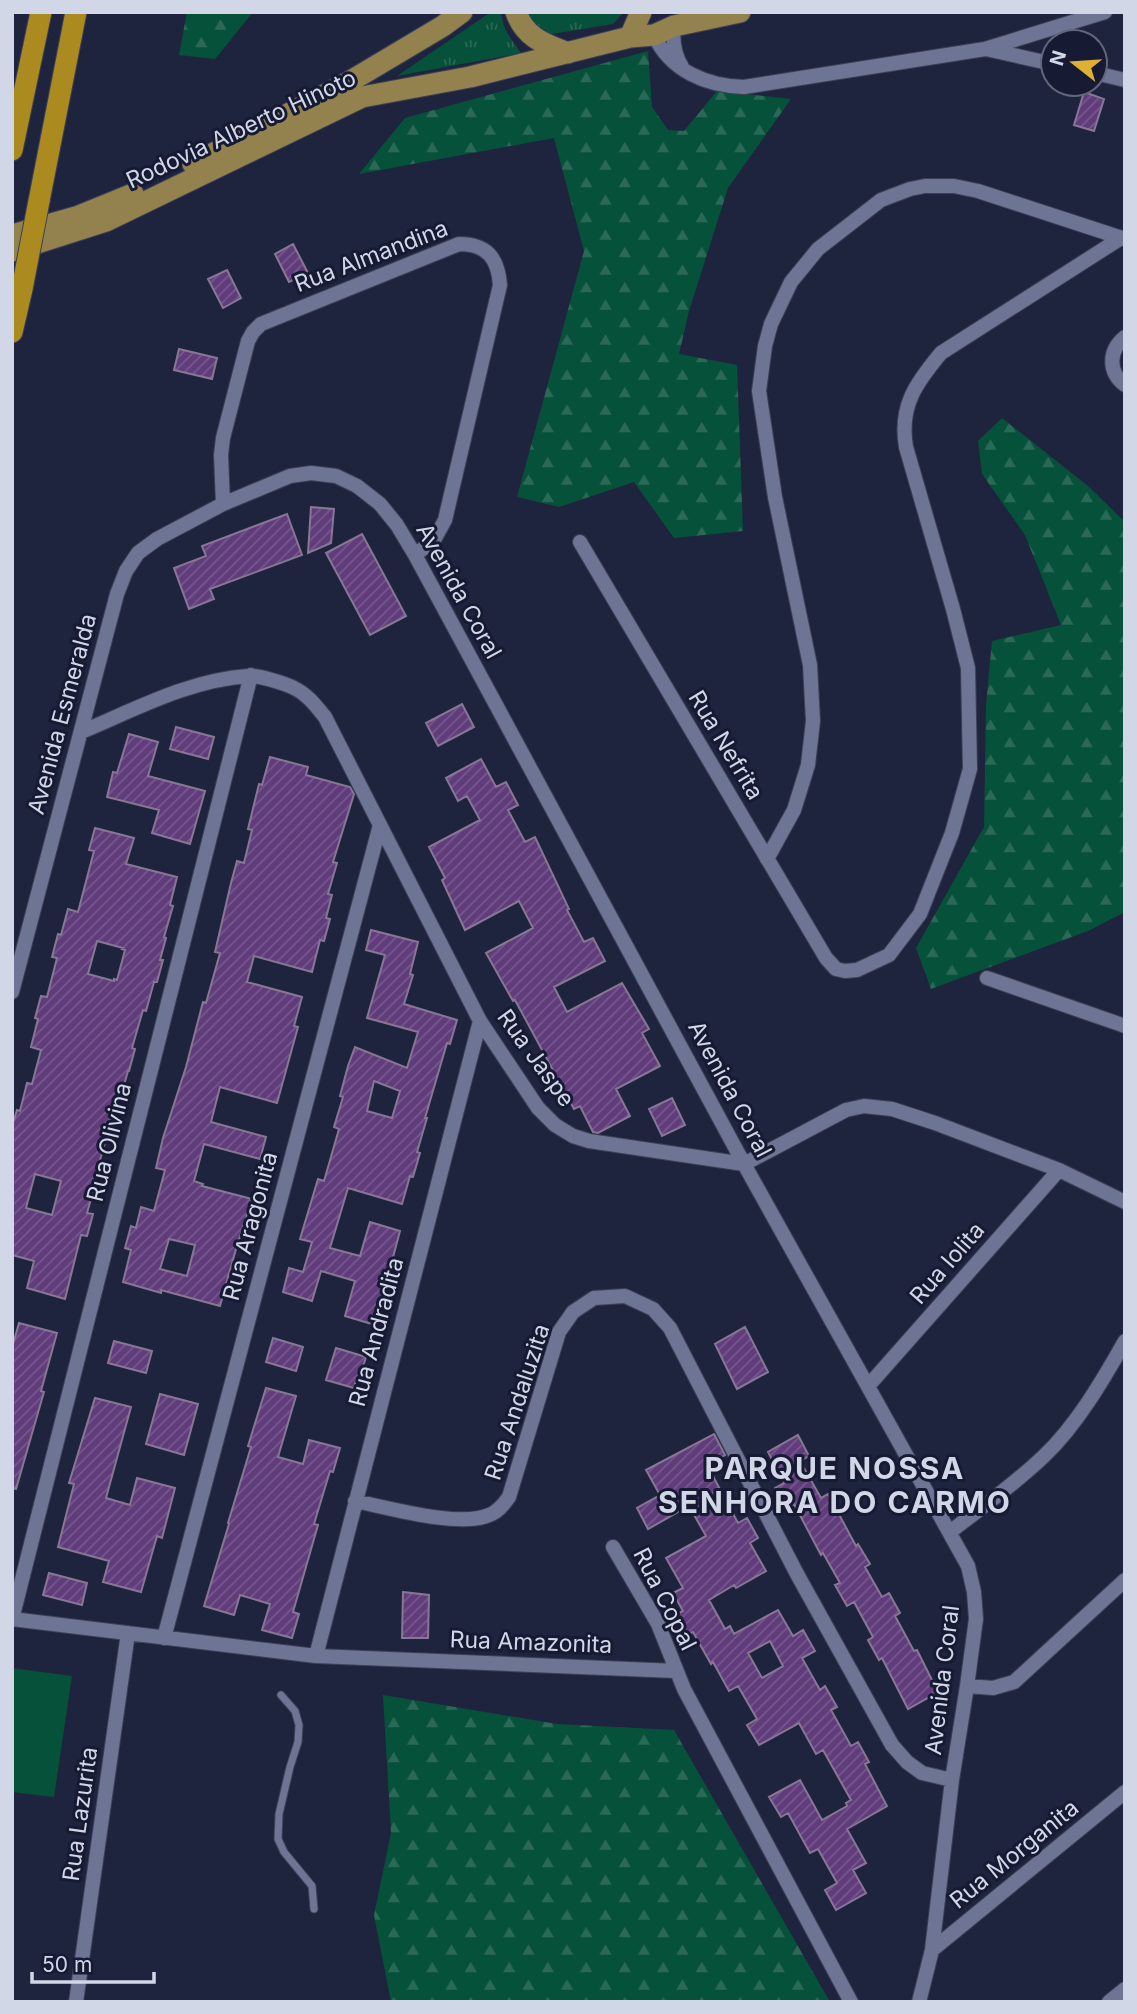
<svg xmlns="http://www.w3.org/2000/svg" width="1137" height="2014" viewBox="0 0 1137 2014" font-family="Inter,sans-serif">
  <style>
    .grass { fill: url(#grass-tufts) }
    .forest { fill: url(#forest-firs) }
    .garden { fill: #065139 }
    .building { fill: url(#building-hatch); stroke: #877795; stroke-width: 2; fill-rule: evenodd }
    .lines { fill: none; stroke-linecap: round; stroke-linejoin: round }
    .lane-casing { stroke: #3d4157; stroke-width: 9 }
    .street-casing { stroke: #3d4157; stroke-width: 16 }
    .primary-casing { stroke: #3d4157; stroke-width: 23 }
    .highway-casing { stroke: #3d4157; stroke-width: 23 }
    .lane { stroke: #6e7594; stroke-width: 7 }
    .street { stroke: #6e7594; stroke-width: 14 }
    .primary { stroke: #93824e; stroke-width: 21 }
    .highway { stroke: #ab8a20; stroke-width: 21 }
    .highway-bridge-casing { stroke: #3d4157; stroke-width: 23; stroke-linecap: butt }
    .highway-bridge { stroke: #ab8a20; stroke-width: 21 }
    .labels { text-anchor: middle; stroke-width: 6; stroke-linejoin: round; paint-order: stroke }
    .street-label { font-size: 23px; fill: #d2d7e8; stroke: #161a33 }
    .district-label { font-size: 30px; font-weight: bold; letter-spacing: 2px; fill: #d2d7e8; stroke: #161a33 }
  </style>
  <defs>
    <pattern id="grass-tufts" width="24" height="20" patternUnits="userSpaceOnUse" patternTransform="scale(1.75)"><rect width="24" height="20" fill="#065139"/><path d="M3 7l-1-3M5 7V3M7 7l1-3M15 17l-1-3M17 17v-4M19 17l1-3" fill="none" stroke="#296956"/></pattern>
    <pattern id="forest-firs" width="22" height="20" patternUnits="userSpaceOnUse" patternTransform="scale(1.75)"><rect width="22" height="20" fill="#065139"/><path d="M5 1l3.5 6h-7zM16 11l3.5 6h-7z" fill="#296956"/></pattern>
    <pattern id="building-hatch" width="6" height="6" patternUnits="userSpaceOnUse" patternTransform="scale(1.75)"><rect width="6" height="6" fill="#603c7b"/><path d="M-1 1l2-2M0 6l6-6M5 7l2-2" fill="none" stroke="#76578e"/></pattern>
  </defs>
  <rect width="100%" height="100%" fill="#1f243e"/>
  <!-- grass -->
  <path class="grass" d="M491 12H501C502 28 512 41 521 53L397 76Z
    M524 12H624L613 24 546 35 538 32Z"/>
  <!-- forest -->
  <path class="forest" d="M187 12H253L215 59 179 55Z
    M648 51 652 107 668 130 684 131 717 91 791 99 728 188 689 311 679 354 737 365 743 531 674 538 634 482 559 507 517 497 584 251 554 138 359 174 405 118Z
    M1002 418 1088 486 1125 522V912L1088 931 931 989 916 948 984 827 986 705 992 641 1061 625 1025 535 982 474 978 441Z
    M383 1695 557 1724 674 1730 830 2002H391L374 1915 391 1833Z"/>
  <!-- garden -->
  <path class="garden" d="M12 1668 72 1676 54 1797 12 1792Z"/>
  <!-- building -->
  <path class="building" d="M1084 92 1104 99 1094 131 1074 125Z
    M293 244 308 273 289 282 275 254Z
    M227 270 241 298 223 308 208 279Z
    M179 349 217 358 212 379 174 370Z
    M311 507 334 509 331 543 308 553Z
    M287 514 302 555 210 589 214 599 189 609 174 568 206 556 202 546Z
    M362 534 406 616 370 635 326 553Z
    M462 704 474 727 438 746 426 723Z
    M176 727 214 737 208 759 170 749Z
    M129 734 158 742 148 776 205 791 190 844 152 833 159 810 107 797 113 772 117 773Z
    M270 757 308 767 306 775 350 787 354 794 333 862 337 863 328 894 332 895 326 918 330 919 324 941 320 940 312 972 254 956 247 982 302 997 294 1026 298 1027 277 1103 220 1087 211 1122 266 1137 260 1159 204 1144 194 1181 203 1184 202 1186 252 1199 236 1249 220 1306 161 1290V1293L123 1282 131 1250 125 1248 131 1226 136 1228 141 1207 154 1211 165 1170 156 1168 163 1138 186 1067 203 1002 206 1003 220 953 215 952 231 883 237 861 244 863 252 830 248 829 259 784 262 785ZM169 1239 195 1245 187 1276 160 1269Z
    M481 759 496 787 506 782 518 805 508 810 525 842 535 837 569 909 567 910 584 942 593 938 605 961 554 987 567 1012 622 983 649 1029 642 1033 660 1066 616 1089 630 1116 598 1133 593 1132 580 1106 574 1109 515 1000 513 1001 486 953 533 928 519 901 465 930 442 880 445 878 429 847 480 820 467 796 458 801 446 778Z
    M95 828 134 838 126 864 177 877 170 905 173 906 164 937 166 938 160 960H163L157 982H154L146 1011 143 1010 132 1048 135 1049 129 1071H128L120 1099 118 1098 98 1167 100 1168 87 1213 93 1214 87 1236 81 1235 65 1299 27 1288 34 1261 12 1255V1126L17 1110 20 1111 27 1083 32 1084 41 1050 31 1047 38 1019 35 1018 41 996 47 997 57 958 52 957 58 934 61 935 68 909 78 912 94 851 89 850ZM97 941 123 948 122 949 125 950 117 980 114 979V981L88 974ZM35 1174 61 1181 52 1215 26 1208Z
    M371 930 418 942 410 974 413 975 404 1004 457 1020 450 1044 447 1043 425 1118H427L417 1152 420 1153 413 1177 410 1176 402 1204 348 1188 330 1248 360 1256 370 1222 400 1231 375 1325 345 1316 355 1281 321 1271 312 1301 283 1292 289 1268 303 1272 312 1242 300 1239 318 1179 324 1181 339 1129 334 1127 343 1097 340 1096 348 1066 355 1047 407 1068 418 1032 367 1018 385 955 366 950ZM374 1081 400 1091 392 1118 367 1111Z
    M672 1098 685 1125 662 1136 649 1109Z
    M19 1323 57 1333 41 1391 44 1392 16 1489 12 1488V1348Z
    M745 1327 768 1372 737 1389 715 1344Z
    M273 1338 303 1347 296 1371 266 1362Z
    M114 1341 152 1351 146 1373 108 1363Z
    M336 1348 366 1357 359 1380H356L354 1388 326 1380Z
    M266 1388 296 1396 278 1457 303 1464 309 1440 340 1448 333 1472 330 1471 314 1524 318 1525 293 1612 299 1614 292 1638 262 1630 270 1604 240 1595 234 1615 204 1606 229 1524 228 1523 251 1447 248 1446Z
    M160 1394 198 1404 184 1455 146 1444Z
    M95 1398 131 1407 106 1498 130 1505 137 1478 175 1488 162 1538 157 1536 141 1592 103 1582 109 1561 58 1547 74 1484 69 1483Z
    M714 1434 725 1455 707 1465 738 1523 747 1518 758 1538 750 1543 766 1571 736 1588 734 1585 709 1600 725 1629 730 1626 734 1634 778 1610 793 1636 803 1630 815 1651 802 1658 820 1690 825 1686 837 1707 831 1710 851 1746 858 1742 869 1762 865 1764 887 1806 847 1829 866 1863 853 1870 866 1893 836 1910 825 1890 837 1883 818 1849 810 1853 788 1813 781 1817 769 1797 800 1780 822 1820 847 1806 846 1803 851 1800 823 1750 816 1754 799 1723 759 1745 747 1725 757 1719 738 1686 729 1691 713 1662 711 1664 693 1632 688 1634 677 1614 683 1611 673 1593 683 1588 666 1558 706 1536 689 1506 648 1529 637 1508 660 1495 646 1470ZM770 1641 783 1666 762 1678 748 1653Z
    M798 1435 809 1456 800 1461 821 1498 828 1494 856 1546 858 1544 870 1564 865 1567 882 1597 889 1593 900 1613 895 1616 914 1651 917 1650 938 1692 908 1709 882 1658 879 1660 868 1640 873 1637 854 1602 847 1606 835 1585 840 1583 823 1553 821 1555 794 1504 787 1508 775 1488 784 1483 768 1452Z
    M49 1573 87 1583 82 1605 43 1595Z
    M403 1592 429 1595 428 1638H402Z"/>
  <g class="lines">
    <!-- lane casing -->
    <g class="lane-casing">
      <path id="lane" d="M281 1695 295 1711 299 1725 298 1742 290 1767 279 1814 278 1839 284 1852 312 1886 314 1909"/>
    </g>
    <!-- street casing -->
    <g class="street-casing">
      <path id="street" d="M674 26C672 41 674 54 682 67
        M654 35C670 71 707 86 744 87L985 49 1105 12
        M986 49 1053 64
        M1095 73 1125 80
        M1125 337C1108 351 1108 372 1125 385
        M223 504 221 455 223 438 248 341 253 332 261 324 459 244C487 244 498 258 500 285L445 520 434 540 415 555
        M580 542 826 958 836 969 845 971 857 970 889 955 920 914 952 833 970 769 968 668 953 609 906 447C899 406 916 383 941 353L1121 238
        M81 732C134 710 189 680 248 676 258 675 284 683 294 688 307 694 316 706 325 717L480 1021 538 1108 555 1125 573 1136 589 1141 744 1164 846 1110 864 1106 892 1109 935 1123 1059 1170 1125 1202
        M767 859 794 810 808 765 813 721 810 665 775 497 759 391 765 346 771 324 791 282 818 249 881 200 910 189 925 186H954L978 191 1125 239
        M987 978 1125 1026
        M12 992 117 594 126 571 138 553 157 539 223 504 290 476 311 473 336 476 357 486 380 504 397 525 415 555 744 1164 968 1566 974 1592 976 1619 967 1686 952 1780 932 1950 919 2002
        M869 1385 1059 1170
        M355 1501C389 1508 460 1528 489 1515 498 1512 504 1504 509 1497L559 1332 573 1312 594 1298 625 1296 653 1309 670 1328 797 1574 892 1745 907 1762 922 1773 952 1780
        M950 1532C982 1507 1015 1484 1044 1456 1076 1426 1103 1380 1125 1341
        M613 1547 658 1624 684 1689 851 2002
        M12 1619 251 675
        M12 1619 316 1656 676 1671
        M164 1638 380 825
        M316 1656 480 1021
        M967 1686 993 1688 1014 1682 1125 1580
        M932 1950 1125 1792
        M76 2002 128 1633
        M1109 2002 1125 1989"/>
    </g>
    <!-- primary casing -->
    <g class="primary-casing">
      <path id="primary" d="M516 12C525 38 545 44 568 53
        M630 37 641 12
        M193 164 349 82 443 26 462 12
        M12 235 79 216 133 194
        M12 251 106 221 362 97 470 77 630 37 654 35 674 26 740 12"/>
    </g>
    <!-- highway casing -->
    <g class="highway-casing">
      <path id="highway" d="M12 150 41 12
        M39 201 76 12
        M12 332 22 289"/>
    </g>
    <!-- lane -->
    <use href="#lane" class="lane"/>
    <!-- street -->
    <use href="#street" class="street"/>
    <!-- primary -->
    <use href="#primary" class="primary"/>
    <!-- highway -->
    <use href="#highway" class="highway"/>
    <!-- highway-bridge casing -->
    <g class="highway-bridge-casing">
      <path id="highway-bridge" d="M22 289 39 201"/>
    </g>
    <!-- highway-bridge -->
    <use href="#highway-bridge" class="highway-bridge"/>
  </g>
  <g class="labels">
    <!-- street labels -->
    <g class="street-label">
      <text transform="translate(241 129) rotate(-25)" y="8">Rodovia Alberto Hinoto</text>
      <text transform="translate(371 256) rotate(-21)" y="8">Rua Almandina</text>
      <text transform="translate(459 591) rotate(61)" y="8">Avenida Coral</text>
      <text transform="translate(62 714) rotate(-75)" y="8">Avenida Esmeralda</text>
      <text transform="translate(726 745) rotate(59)" y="8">Rua Nefrita</text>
      <text transform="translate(536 1058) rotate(54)" y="8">Rua Jaspe</text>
      <text transform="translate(730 1089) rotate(62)" y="8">Avenida Coral</text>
      <text transform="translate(109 1142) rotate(-76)" y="8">Rua Olivina</text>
      <text transform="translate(250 1226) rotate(-75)" y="8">Rua Aragonita</text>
      <text transform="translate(947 1263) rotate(-49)" y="8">Rua Iolita</text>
      <text transform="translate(376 1332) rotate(-75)" y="8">Rua Andradita</text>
      <text transform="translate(517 1402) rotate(-72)" y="8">Rua Andaluzita</text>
      <text transform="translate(665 1599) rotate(63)" y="8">Rua Copal</text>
      <text transform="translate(531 1642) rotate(2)" y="8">Rua Amazonita</text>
      <text transform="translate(942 1680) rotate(-83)" y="8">Avenida Coral</text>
      <text transform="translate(80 1814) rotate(-82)" y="8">Rua Lazurita</text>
      <text transform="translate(1014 1854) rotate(-39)" y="8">Rua Morganita</text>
    </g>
    <!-- district labels -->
    <g class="district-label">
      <text x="835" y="1479">PARQUE NOSSA<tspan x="835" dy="34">SENHORA DO CARMO</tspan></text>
    </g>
  </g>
  <!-- border -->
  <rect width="1137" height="2014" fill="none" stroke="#d2d7e8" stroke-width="28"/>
  <!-- north arrow -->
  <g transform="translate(1074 63) rotate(287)"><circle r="33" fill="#161a33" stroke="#61667b" stroke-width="2"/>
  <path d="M0-5L12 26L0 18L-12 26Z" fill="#deb133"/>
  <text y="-10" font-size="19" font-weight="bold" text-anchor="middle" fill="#d2d7e8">N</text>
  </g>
  <!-- scale -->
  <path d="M32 1972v10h122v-10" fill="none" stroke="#d2d7e8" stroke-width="3.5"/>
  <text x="42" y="1972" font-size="21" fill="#d2d7e8" stroke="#161a33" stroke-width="5" paint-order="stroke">50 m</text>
</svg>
